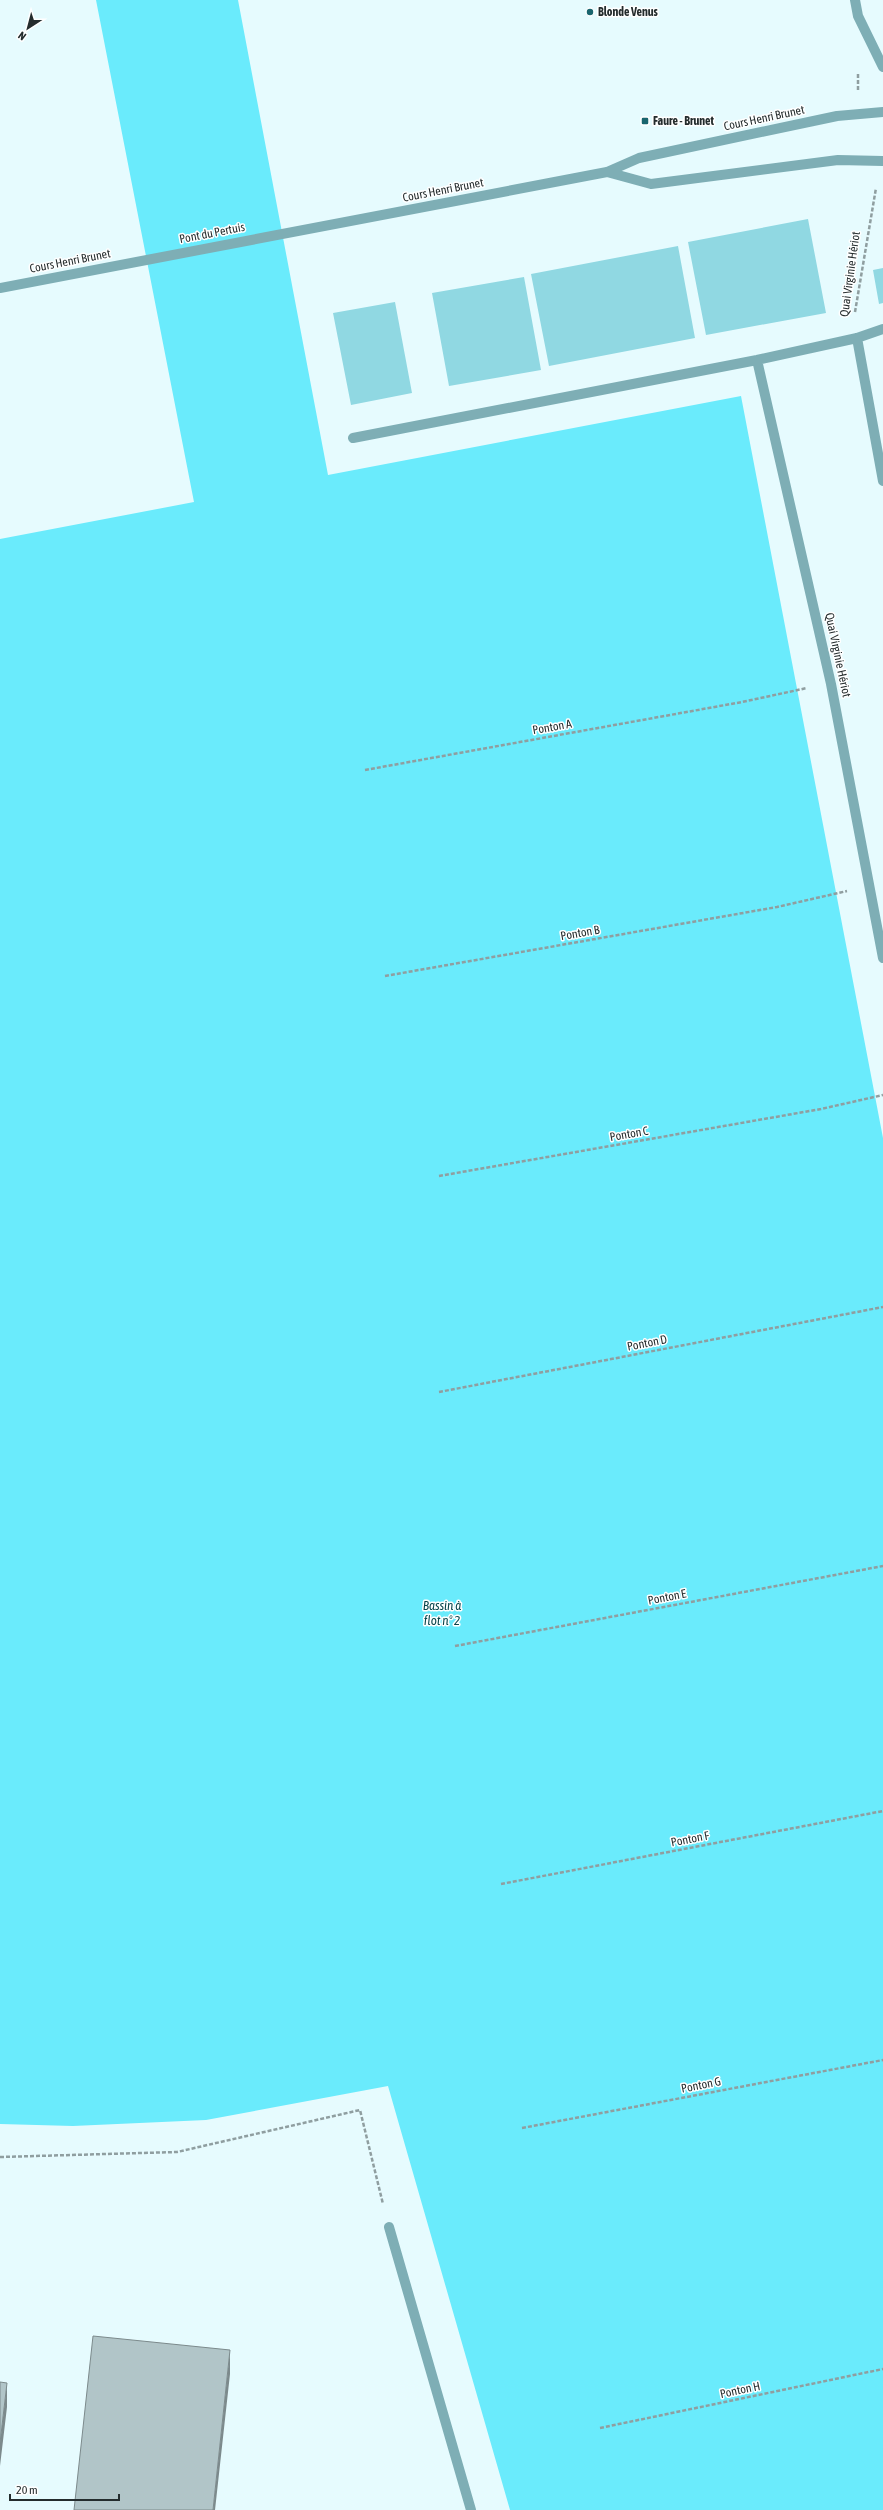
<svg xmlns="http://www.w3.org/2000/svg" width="883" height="2510" viewBox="0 0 883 2510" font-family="'Asap Condensed',sans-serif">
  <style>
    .green { fill: #90d8e2 }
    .water { fill: #6aebfc }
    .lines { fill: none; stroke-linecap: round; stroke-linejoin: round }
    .path { stroke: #8f9ea0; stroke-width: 2.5; stroke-dasharray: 4 2; stroke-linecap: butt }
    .minor { stroke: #7eaeb5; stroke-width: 10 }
    .shaded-wall { fill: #7c8a8c }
    .building { fill: #b1c5c8; stroke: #7c8a8c }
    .poi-dot { fill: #19656e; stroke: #fff; stroke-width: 1.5 }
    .labels { text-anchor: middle; stroke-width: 3; stroke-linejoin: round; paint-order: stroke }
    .poi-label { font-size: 12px; font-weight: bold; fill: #242c2d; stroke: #fff; text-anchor: start }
    .street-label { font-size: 12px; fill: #242c2d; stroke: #fff }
    .water-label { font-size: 13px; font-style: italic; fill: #08454c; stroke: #fff }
  </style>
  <rect width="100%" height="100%" fill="#e6fbfe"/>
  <!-- green -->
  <path class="green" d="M808 219 826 313 706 335 688 242Z
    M678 246 695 338 549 366 531 274Z
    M883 268V303L879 304 873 270Z
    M524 277 541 370 449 386 432 293Z
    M395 302 412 393 351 405 333 313Z"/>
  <!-- water -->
  <path class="water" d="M96 0H238L328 475 741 396 883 1138V2510H510L388 2086 206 2120 73 2126 0 2124V539L194 502Z"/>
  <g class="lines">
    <!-- path -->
    <path class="path" d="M858 90V73
      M855 312 876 188
      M365 770 742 702 807 688
      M385 976 777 907 847 891
      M439 1176 821 1109 883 1095
      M439 1392 883 1307
      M455 1646 883 1566
      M501 1884 883 1811
      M522 2128 883 2060
      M0 2157 177 2152 360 2110 383 2204
      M600 2428 883 2369"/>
    <!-- minor -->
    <path class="minor" d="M855 0 858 16 883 67
      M607 172 651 184 838 160 883 161
      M0 288 607 172 639 158 837 116 883 112
      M857 338 883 481
      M757 360 831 684 883 958
      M353 438 757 360 857 338 883 329
      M389 2227 471 2510"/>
  </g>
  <!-- shaded-wall -->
  <path class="shaded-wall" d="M230 2350V2374L215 2510H213Z
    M7 2383V2407L0 2466V2443Z"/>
  <!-- building -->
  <path class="building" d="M93 2336 230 2350 213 2510H74Z
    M0 2382 7 2383 0 2443Z"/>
  <!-- markers -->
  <g class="poi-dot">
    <circle cx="590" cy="12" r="4"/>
    <rect x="641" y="117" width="8" height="8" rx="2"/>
  </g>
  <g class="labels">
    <!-- poi labels -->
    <g class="poi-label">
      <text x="598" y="16">Blonde Venus</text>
      <text x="653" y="125">Faure - Brunet</text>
    </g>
    <!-- street labels -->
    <g class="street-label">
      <text transform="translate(764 118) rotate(-12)" y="4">Cours Henri Brunet</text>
      <text transform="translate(443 190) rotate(-11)" y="4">Cours Henri Brunet</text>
      <text transform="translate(212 233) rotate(-11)" y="4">Pont du Pertuis</text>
      <text transform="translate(70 261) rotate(-11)" y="4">Cours Henri Brunet</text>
      <text transform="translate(850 274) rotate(-82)" y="4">Quai Virginie Hériot</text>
      <text transform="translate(838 655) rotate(78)" y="4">Quai Virginie Hériot</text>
      <text transform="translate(552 727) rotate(-10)" y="4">Ponton A</text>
      <text transform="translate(580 933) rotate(-10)" y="4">Ponton B</text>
      <text transform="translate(629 1134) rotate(-10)" y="4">Ponton C</text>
      <text transform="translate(647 1343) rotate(-11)" y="4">Ponton D</text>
      <text transform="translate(667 1597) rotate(-11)" y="4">Ponton E</text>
      <text transform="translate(690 1839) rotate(-11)" y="4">Ponton F</text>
      <text transform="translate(701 2085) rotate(-11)" y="4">Ponton G</text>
      <text transform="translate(740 2390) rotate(-12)" y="4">Ponton H</text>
    </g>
    <!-- water labels -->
    <g class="water-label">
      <text x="442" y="1610">Bassin à<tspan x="442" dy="15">flot n° 2</tspan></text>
    </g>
  </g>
  <!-- north arrow -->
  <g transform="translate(28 28) rotate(216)" stroke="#ffffff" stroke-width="3" paint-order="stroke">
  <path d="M0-3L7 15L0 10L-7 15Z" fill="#242c2d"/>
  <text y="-6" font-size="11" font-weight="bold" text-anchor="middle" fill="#242c2d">N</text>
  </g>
  <!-- scale -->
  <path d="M10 2494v6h109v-6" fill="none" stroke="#242c2d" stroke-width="2"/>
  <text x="16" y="2494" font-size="12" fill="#242c2d" stroke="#ffffff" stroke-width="3" paint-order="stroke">20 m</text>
</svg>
